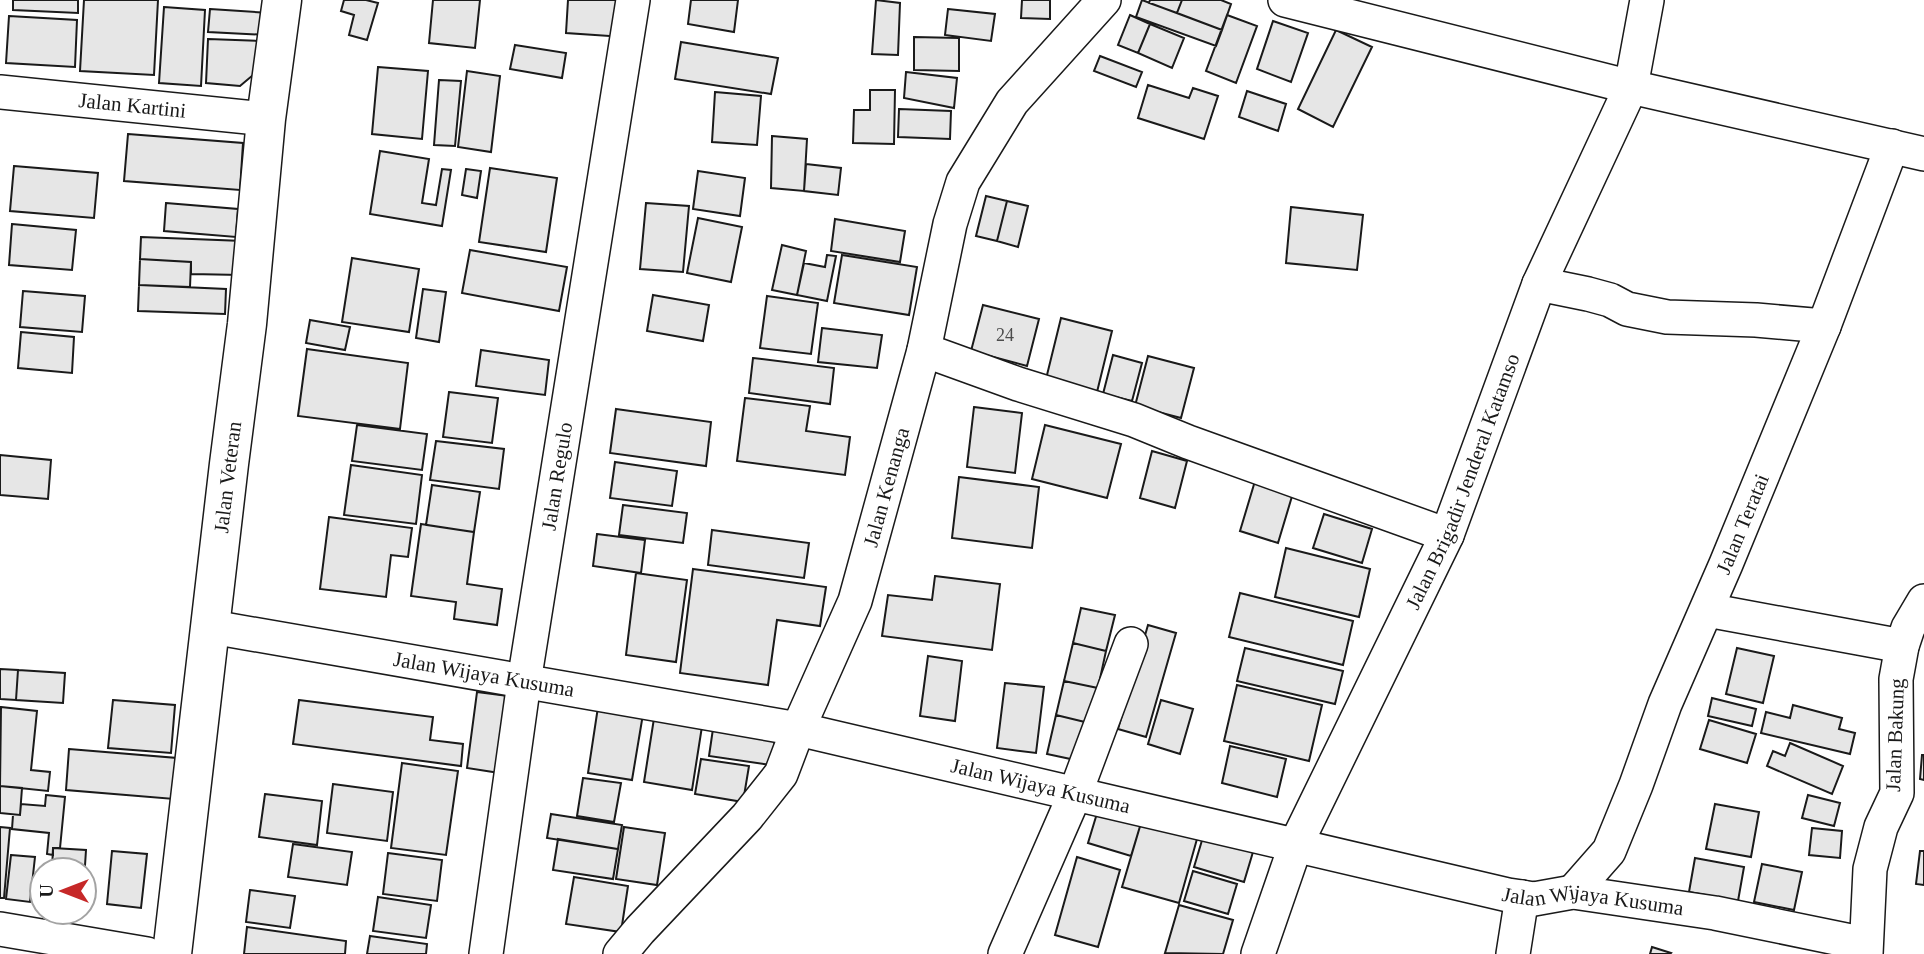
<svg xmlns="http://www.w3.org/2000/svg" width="1924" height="954" viewBox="0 0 1924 954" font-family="'Times New Roman',serif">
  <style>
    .building { fill: #e6e6e6; stroke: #1a1a1a; stroke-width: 2 }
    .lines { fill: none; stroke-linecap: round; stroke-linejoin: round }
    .minor-casing { stroke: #1a1a1a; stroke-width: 36 }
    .major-casing { stroke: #1a1a1a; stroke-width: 41 }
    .minor { stroke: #fff; stroke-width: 33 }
    .major { stroke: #fff; stroke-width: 38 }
    .labels { text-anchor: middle; stroke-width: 5; stroke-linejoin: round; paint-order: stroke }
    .number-label { font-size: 18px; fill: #4d4d4d }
    .street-label { font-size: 21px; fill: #1a1a1a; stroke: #fff }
  </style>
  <rect width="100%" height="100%" fill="#fff"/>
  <!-- building -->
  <path class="building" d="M13 0H78V13L13 10Z
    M84 0H158L154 75 80 71Z
    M344 0H366L378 3 367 40 349 35 354 15 341 11Z
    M433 0H480L475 48 429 43Z
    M568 0H627L624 37 566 33Z
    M691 0H738L734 32 688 24Z
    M876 0 900 3 898 55 872 54Z
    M1022 0H1050V19L1021 18Z
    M1142 0 1222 30 1216 46 1136 17Z
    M1150 0H1182L1177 13 1149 3Z
    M1182 0H1221L1231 4 1222 30 1177 13Z
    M164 7 205 10 201 86 159 83Z
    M210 9 269 13 268 35 208 32Z
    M948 9 995 14 991 41 945 35Z
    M1130 15 1150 24 1138 53 1118 45Z
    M1227 15 1257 26 1236 83 1206 71Z
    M9 16 77 20 75 67 6 63Z
    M1273 21 1308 33 1291 82 1257 69Z
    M1150 24 1184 38 1172 68 1138 53Z
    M1336 30 1372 47 1333 127 1298 109Z
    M914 37 959 38V71L914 70Z
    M208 39 261 41 259 70 240 86 206 83Z
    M681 42 778 58 771 94 675 79Z
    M515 45 566 53 562 78 510 69Z
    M1100 56 1142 72 1136 87 1094 71Z
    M378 67 428 71 422 139 372 134Z
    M467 71 500 76 491 152 458 147Z
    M906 72 957 78 954 108 904 98Z
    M439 80 461 81 455 146 434 145Z
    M1148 85 1189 98 1193 88 1218 96 1204 139 1138 118Z
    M870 90H895L894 144 853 143 854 110H870Z
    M1247 91 1286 104 1278 131 1239 117Z
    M715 92 761 96 757 145 712 142Z
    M899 109 951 111 950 139 898 137Z
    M128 134 243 143 240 190 124 181Z
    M772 136 807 139 804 191 771 188Z
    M380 151 429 159 422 203 436 205 442 169 451 170 442 226 370 214Z
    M806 164 841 168 838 195 804 191Z
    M14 166 98 173 94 218 10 211Z
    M490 168 557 178 546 252 479 242Z
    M466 169 481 171 477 198 462 195Z
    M698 171 745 178 740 216 693 209Z
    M986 196 1007 201 997 241 976 236Z
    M1007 201 1028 206 1018 247 997 241Z
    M166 203 238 209 236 237 164 231Z
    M646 203 689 206 683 272 640 269Z
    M1291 207 1363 215 1357 270 1286 263Z
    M698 218 742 227 731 282 687 273Z
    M835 219 905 231 900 262 831 251Z
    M12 224 76 230 72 270 9 265Z
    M141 237 243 241 241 275 191 274V262L140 259Z
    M782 245 806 251 797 295 772 290Z
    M470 250 567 267 559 311 462 293Z
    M827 255 836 256 827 301 797 295 804 263 825 267Z
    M842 255 917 267 909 315 834 303Z
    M352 258 419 269 409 332 342 322Z
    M140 259 191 262 190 287 139 285Z
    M139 285 226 289 225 314 138 311Z
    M423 289 446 292 439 342 416 338Z
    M23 291 85 296 82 332 20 327Z
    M653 295 709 305 703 341 647 331Z
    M767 296 818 303 811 354 760 348Z
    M983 305 1039 319 1027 366 971 351Z
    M1061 318 1112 331 1097 392 1046 379Z
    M310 320 350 327 345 350 306 343Z
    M822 328 882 335 877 368 818 362Z
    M21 332 74 337 72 373 18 368Z
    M307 349 408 363 400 429 298 416Z
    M481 350 549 360 545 395 476 386Z
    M1113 355 1142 363 1132 401 1103 394Z
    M1148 356 1194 368 1181 418 1135 406Z
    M753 358 834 368 830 404 749 393Z
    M449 392 498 398 492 443 443 437Z
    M745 398 810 406 806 431 850 437 845 475 737 461Z
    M974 407 1022 413 1015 473 967 467Z
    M616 409 711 422 706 466 610 453Z
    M357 425 427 434 422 470 352 461Z
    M1045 425 1121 444 1107 498 1032 479Z
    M436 441 504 449 499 489 430 480Z
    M1152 451 1187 461 1175 508 1140 498Z
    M0 455 51 460 48 499 0 495Z
    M615 462 677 471 672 506 610 498Z
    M351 465 422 475 416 524 344 515Z
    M959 477 1039 487 1032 548 952 538Z
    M1255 481 1293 493 1278 543 1240 531Z
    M432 485 480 492 474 532 426 525Z
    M623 505 687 513 683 543 619 535Z
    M1324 514 1372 529 1362 563 1313 548Z
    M329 517 412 528 408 557 391 555 386 597 320 589Z
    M421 524 474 532 467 584 502 589 497 625 454 619 456 602 411 596Z
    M712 530 809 543 804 578 708 565Z
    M597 534 645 540 641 573 593 566Z
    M1286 548 1370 569 1359 617 1275 597Z
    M693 569 826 587 820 626 777 620 768 685 680 673Z
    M636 573 687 580 676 662 626 655Z
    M935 576 1000 584 992 650 882 636 888 595 932 600Z
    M1240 593 1353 621 1343 665 1229 637Z
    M1081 608 1115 615 1106 651 1073 643Z
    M1148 625 1176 633 1146 737 1118 729Z
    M1073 643 1106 651 1098 688 1064 681Z
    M1245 648 1343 671 1335 704 1237 681Z
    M1737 648 1774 656 1763 703 1726 694Z
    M928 656 962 661 955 721 920 716Z
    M0 669 18 670 16 700 0 699Z
    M18 670 65 673 63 703 16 700Z
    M1064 681 1098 688 1089 723 1056 715Z
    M1005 683 1044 687 1036 753 997 748Z
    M1237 685 1322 705 1309 761 1224 741Z
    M477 692 516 697 506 774 467 768Z
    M1712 698 1756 709 1752 726 1708 716Z
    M113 700 175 705 171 753 108 748Z
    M299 700 433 717 430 740 463 744 461 766 293 744Z
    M1161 700 1193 709 1180 754 1148 744Z
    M1793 705 1842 718 1839 729 1855 733 1850 754 1761 733 1766 712 1790 718Z
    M1 707 37 711 31 770 50 772 48 791 0 786Z
    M598 707 643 714 632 780 588 773Z
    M655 712 703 720 692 790 644 782Z
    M1056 715 1089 723 1080 761 1047 754Z
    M1709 720 1756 734 1747 763 1700 749Z
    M714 722 776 733 771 765 709 756Z
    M1790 743 1843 766 1832 794 1767 766 1773 751 1785 756Z
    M1230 746 1286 759 1277 797 1222 783Z
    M69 749 177 758 174 799 66 790Z
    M1922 755H1924V780L1920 779Z
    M701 759 749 766 743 802 695 794Z
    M402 763 458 771 446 855 391 848Z
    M583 778 621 783 614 822 577 816Z
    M333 784 393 792 387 841 327 833Z
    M0 786 22 788 20 815 0 813Z
    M265 794 322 801 317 845 259 837Z
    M46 795 65 797 60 848H53V855L47 854 49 833 12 829 13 815H20L21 804 45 806Z
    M1808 795 1840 803 1834 826 1802 818Z
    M1715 804 1759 812 1751 857 1706 849Z
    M1098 810 1141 823 1131 856 1088 843Z
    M551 814 622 825 618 849 547 838Z
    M1141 823 1197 839 1179 903 1122 887Z
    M0 827 10 828 4 898H0Z
    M624 827 665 833 657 885 616 879Z
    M1812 828 1842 831 1840 858 1809 855Z
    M1203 837 1253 852 1244 882 1194 867Z
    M558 839 618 849 613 879 553 870Z
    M293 844 352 852 347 885 288 877Z
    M53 848 86 850 84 881V870H52Z
    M112 851 147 854 141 908 107 904Z
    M1920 851H1924V885L1916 884Z
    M388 853 442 860 437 901 383 894Z
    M11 855 35 857 30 902 6 899Z
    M1077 857 1120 870 1098 947 1055 935Z
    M1695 858 1744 867 1738 901 1689 892Z
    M1762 864 1802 872 1794 910 1754 902Z
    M1193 871 1237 884 1228 914 1184 901Z
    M574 877 628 886 621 932 566 924Z
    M250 890 295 896 290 928 246 922Z
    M378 897 431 905 426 938 373 931Z
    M1179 905 1233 920 1223 954 1165 953Z
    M247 927 346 941 345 954H244Z
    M370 936 427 944 426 954H367Z
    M1652 947 1671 953 1670 954H1650Z"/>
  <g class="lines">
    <!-- minor casing -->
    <g class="minor-casing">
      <g id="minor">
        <path d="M1285 0 1631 87 1924 154"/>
        <path id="s1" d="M0 92 266 119"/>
        <path d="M1539 284 1588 294 1610 300 1627 309 1667 317 1756 320 1824 326"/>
        <path d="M924 350 1018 384 1134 420 1188 442 1447 535"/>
        <path d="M1707 610 1902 646"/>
        <path id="s2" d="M212 627 798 729 1508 895 1534 899 1573 892 1715 913 1865 944"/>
        <path id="s3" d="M1573 892 1609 851 1636 785 1665 704 1726 564 1824 326 1892 146"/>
        <path d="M0 929 147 954"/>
        <path id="s4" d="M486 954 524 682 633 0"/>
        <path id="s5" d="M620 954 640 930 747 817 781 774 798 729 855 601 924 350 950 224 963 182 1012 102 1104 0"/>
        <path d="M1005 954 1075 794 1131 644"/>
        <path id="s6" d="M1258 954 1296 844 1447 535 1539 284 1631 87 1647 0"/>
        <path d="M1513 954 1522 897"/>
        <path d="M1866 954 1870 869 1881 827 1897 793 1896 679 1902 646 1908 628 1924 601"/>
      </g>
    </g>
    <!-- major casing -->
    <g class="major-casing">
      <g id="major">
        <path id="s7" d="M172 954 229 464 247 324 266 119 282 0"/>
      </g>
    </g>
    <!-- minor -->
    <use href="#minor" class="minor"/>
    <!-- major -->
    <use href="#major" class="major"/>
  </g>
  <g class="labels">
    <!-- number labels -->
    <g class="number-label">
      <text x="1005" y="341">24</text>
    </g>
    <!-- street labels -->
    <g class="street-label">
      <text dy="7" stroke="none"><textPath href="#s1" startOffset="133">Jalan Kartini</textPath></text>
      <text dy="7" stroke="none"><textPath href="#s7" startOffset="480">Jalan Veteran</textPath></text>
      <text dy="7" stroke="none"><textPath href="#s4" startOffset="483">Jalan Regulo</textPath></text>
      <text dy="7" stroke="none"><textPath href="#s6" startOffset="516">Jalan Brigadir Jenderal Katamso</textPath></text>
      <text dy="7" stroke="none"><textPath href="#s5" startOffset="548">Jalan Kenanga</textPath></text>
      <text dy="7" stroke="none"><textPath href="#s3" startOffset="408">Jalan Teratai</textPath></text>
      <text dy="7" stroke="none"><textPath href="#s2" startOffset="276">Jalan Wijaya Kusuma</textPath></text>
      <text transform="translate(1895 735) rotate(-88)" y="7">Jalan Bakung</text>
      <text dy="7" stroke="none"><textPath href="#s2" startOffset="844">Jalan Wijaya Kusuma</textPath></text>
      <text dy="7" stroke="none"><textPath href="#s2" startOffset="1410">Jalan Wijaya Kusuma</textPath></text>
    </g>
  </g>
  <!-- north arrow -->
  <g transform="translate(63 891) rotate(270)"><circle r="33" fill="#ffffff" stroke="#a3a3a3" stroke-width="2"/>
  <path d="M0-5L12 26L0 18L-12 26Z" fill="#c62828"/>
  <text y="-10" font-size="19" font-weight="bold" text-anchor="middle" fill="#1a1a1a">U</text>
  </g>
</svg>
